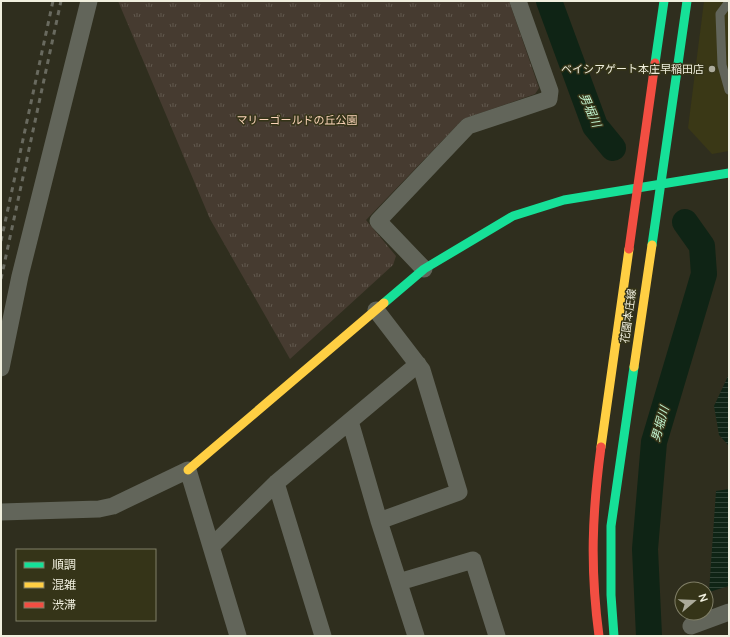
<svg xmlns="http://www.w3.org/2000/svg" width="730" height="637" viewBox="0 0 730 637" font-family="'DM Sans','Noto Sans JP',sans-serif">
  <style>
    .built { fill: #3a3816 }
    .grass { fill: url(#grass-tufts) }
    .water { fill: url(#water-rules) }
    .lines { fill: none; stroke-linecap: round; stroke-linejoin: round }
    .river { stroke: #0f2415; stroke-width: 26 }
    .lane { stroke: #62655a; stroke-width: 9 }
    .street { stroke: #62655a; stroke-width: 17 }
    .fast { stroke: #16e098; stroke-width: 9 }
    .slow { stroke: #ffcf43; stroke-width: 9 }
    .jam { stroke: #f24e42; stroke-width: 9 }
    .rail { stroke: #696a5f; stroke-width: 3; stroke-dasharray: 5 5; stroke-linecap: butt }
    .poi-dot { fill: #acab9b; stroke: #353418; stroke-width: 1.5 }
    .labels { text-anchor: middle; stroke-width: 3; stroke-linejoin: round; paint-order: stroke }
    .poi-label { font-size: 11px; fill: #f0efde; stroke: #353418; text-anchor: end }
    .park-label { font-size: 11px; fill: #fbd4b9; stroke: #353418 }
    .street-label { font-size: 11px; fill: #f0efde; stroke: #353418 }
    .water-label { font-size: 12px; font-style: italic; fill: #bef0cc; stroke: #353418 }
  </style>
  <defs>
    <pattern id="grass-tufts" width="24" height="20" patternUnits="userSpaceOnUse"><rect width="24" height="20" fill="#463b30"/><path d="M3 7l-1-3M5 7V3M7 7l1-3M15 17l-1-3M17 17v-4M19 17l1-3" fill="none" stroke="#61584e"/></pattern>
    <pattern id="water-rules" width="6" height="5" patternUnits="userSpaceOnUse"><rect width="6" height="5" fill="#0f2415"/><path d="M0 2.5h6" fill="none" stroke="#324437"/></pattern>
  </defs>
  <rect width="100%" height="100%" fill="#2f2e1e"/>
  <!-- built -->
  <path class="built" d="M704 1H729V151L712 154 688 128Z"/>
  <!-- grass -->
  <path class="grass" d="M118 1H509L539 88 535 94 463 119 366 220 396 256 393 265 290 359 210 219Z"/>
  <!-- water -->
  <path class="water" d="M729 374V446L719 435 714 406Z
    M729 489V586L709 592 716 491Z"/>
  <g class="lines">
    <!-- river -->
    <path class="river" d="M549 1 595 126 613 148
      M649 636 645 549 654 442 704 274 702 246 685 222"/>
    <!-- lane -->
    <path class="lane" d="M729 2 720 14 722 65 729 90"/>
    <!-- street -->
    <path class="street" d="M424 269 378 221 468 126 549 99 550 91 518 1
      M376 310 422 370 459 492 379 521
      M1 368 20 276 89 1
      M350 421 379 521 416 636
      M276 483 323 636
      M1 512 99 509 113 506 188 470 238 636
      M212 546 276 483 418 364
      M399 582 473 560 497 636
      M691 626 729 612"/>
    <!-- fast -->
    <path class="fast" d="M655 63 664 1
      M652 245 687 1
      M384 303 424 269 513 216 564 200 729 173
      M614 636 611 595V526L634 367"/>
    <!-- slow -->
    <path class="slow" d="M634 367 652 245
      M601 447 629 249
      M188 470 384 303"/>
    <!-- jam -->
    <path class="jam" d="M629 249 655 63
      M599 636C590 569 592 514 601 447"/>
    <!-- rail -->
    <path class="rail" d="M1 241 53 1
      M1 279 61 1"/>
  </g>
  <!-- markers -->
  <circle class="poi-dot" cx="712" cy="69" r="4"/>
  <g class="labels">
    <!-- poi labels -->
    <g class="poi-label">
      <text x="704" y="73">ベイシアゲート本庄早稲田店</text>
    </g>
    <!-- park labels -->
    <g class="park-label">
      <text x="297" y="124">マリーゴールドの丘公園</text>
    </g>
    <!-- street labels -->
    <g class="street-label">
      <text transform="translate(628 316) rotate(-82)" y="4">花園本庄線</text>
    </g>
    <!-- water labels -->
    <g class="water-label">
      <text transform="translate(590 110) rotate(67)" y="4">男堀川</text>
      <text transform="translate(660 424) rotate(-74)" y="4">男堀川</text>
    </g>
  </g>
  <!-- border -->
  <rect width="730" height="637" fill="none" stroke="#f0efde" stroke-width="4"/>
  <!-- legend -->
  <rect x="16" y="549" width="140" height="72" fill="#353418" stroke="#807f67"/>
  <rect x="24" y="562" width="20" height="6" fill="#16e098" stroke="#807f67"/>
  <text x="52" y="569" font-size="12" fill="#f0efde">順調</text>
  <rect x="24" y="582" width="20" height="6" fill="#ffcf43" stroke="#807f67"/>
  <text x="52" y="589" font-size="12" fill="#f0efde">混雑</text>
  <rect x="24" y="602" width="20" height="6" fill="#f24e42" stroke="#807f67"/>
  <text x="52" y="609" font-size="12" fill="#f0efde">渋滞</text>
  <!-- north arrow -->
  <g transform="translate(694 601) rotate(71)"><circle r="19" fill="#353418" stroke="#807f67"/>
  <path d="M0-3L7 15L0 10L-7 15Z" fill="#acab9b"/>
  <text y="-6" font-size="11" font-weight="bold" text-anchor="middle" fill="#f0efde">N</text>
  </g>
</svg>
